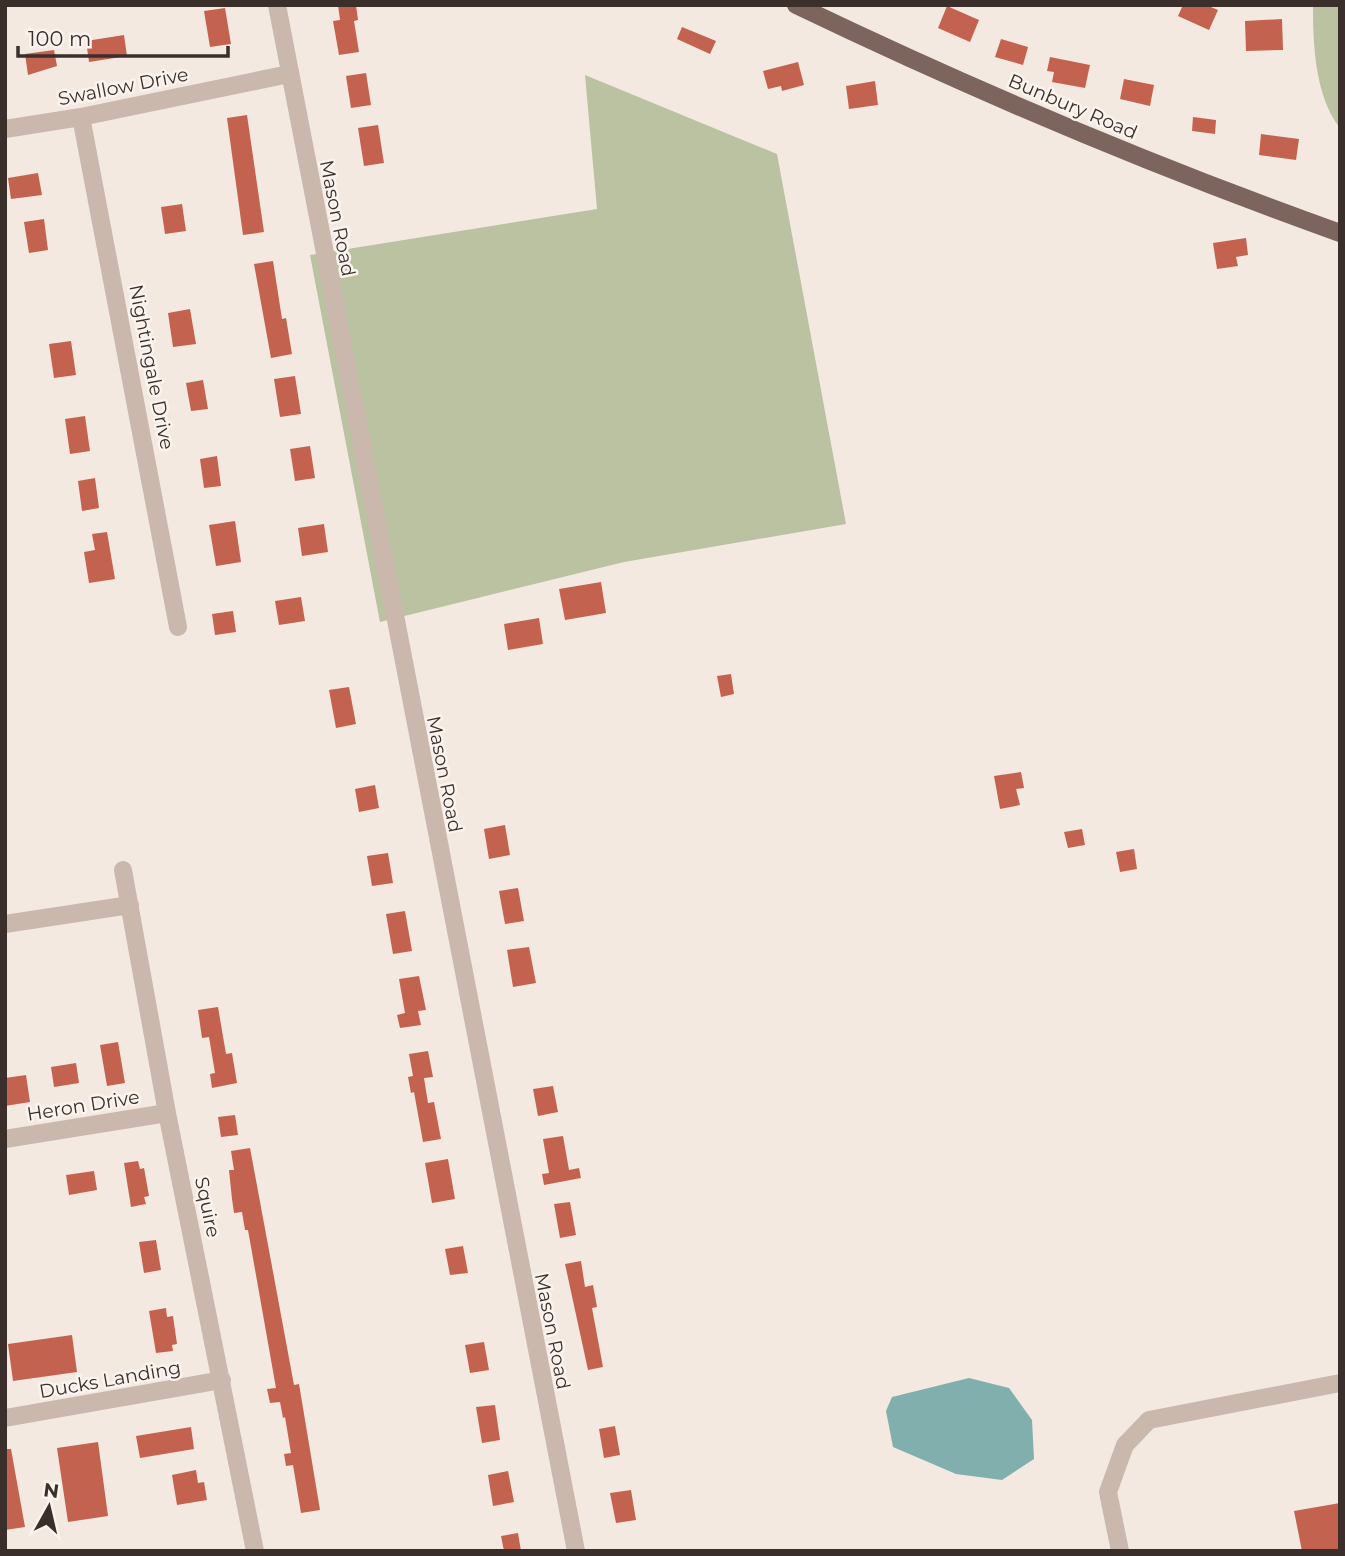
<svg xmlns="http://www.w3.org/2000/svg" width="1345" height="1556" viewBox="0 0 1345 1556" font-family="Montserrat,sans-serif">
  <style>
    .green { fill: #bac2a1 }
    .water { fill: #80afae }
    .building { fill: #c3624f }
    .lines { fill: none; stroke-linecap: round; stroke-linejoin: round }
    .minor { stroke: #cbb8ad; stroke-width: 18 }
    .major { stroke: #7b655d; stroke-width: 18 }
    .labels { text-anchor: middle; stroke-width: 5; stroke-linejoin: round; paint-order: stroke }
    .street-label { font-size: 19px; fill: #3a2f2b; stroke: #faf3ee }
  </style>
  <rect width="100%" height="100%" fill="#f3e9e1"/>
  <!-- green -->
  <path class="green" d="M1313 5H1340V128C1315 96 1313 45 1313 5Z
    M585 75 777 154 846 524 624 562 380 622 310 255 597 209Z"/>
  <!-- water -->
  <path class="water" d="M969 1378 1009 1388 1032 1420 1034 1459 1002 1480 956 1474 893 1447 886 1411 892 1397Z"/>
  <!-- building -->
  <path class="building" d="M338 5H356L358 20 354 21 359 52 339 55 333 21 340 20Z
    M1183 5H1206L1218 10 1209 30 1178 16Z
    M947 6 979 20 970 42 938 28Z
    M225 8 231 44 210 47 204 11Z
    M1282 19 1283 50 1246 51 1245 21Z
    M682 27 716 41 710 54 677 39Z
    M124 35 127 56 89 62 86 41Z
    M1001 39 1028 47 1023 65 995 57Z
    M54 50 57 66 28 75 25 54Z
    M1050 57 1090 65 1085 88 1052 82 1054 72 1047 71Z
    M798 62 804 85 782 91 781 86 768 89 763 71Z
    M366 73 371 105 351 108 346 76Z
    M1124 79 1154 85 1150 106 1120 99Z
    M875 81 878 105 849 109 846 86Z
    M247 115 264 232 243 235 227 118Z
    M1193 117 1216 120 1215 134 1192 131Z
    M378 125 384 163 364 166 358 128Z
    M1261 134 1299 139 1296 160 1259 155Z
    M38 173 42 195 11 199 8 178Z
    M182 204 186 231 165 234 161 207Z
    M44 219 48 250 29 253 24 222Z
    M1246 238 1248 255 1236 257 1238 266 1217 269 1213 243Z
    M273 261 282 319 286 318 292 354 271 358 254 264Z
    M190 309 196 344 173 347 168 313Z
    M71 341 76 375 54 378 49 344Z
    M295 376 301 414 280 417 274 379Z
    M203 380 208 409 191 411 186 383Z
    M85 416 90 451 70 454 65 419Z
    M310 446 315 478 295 481 290 449Z
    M217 456 221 486 204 488 200 459Z
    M95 478 99 508 82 511 78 481Z
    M235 521 241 562 216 566 209 525Z
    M324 524 328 552 302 556 298 528Z
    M107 532 115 579 89 583 84 552 95 550 92 534Z
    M601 582 606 613 565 620 559 589Z
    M301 597 305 621 279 625 275 601Z
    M233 611 236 632 215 635 212 614Z
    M539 618 543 644 508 650 504 624Z
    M731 674 734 694 721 697 717 676Z
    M349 687 356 724 336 728 329 690Z
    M1021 772 1024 788 1016 789 1020 805 1000 809 994 776Z
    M375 785 379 808 359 812 355 789Z
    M505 825 510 855 489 859 484 829Z
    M1082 829 1085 845 1068 848 1064 832Z
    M1134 849 1137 869 1120 872 1116 852Z
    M388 853 393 883 372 886 367 856Z
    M518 888 524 921 505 924 499 891Z
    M405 911 412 951 393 954 386 914Z
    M529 947 536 983 513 987 507 950Z
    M419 976 426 1010 418 1011 421 1025 400 1028 397 1015 405 1013 399 979Z
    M218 1007 226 1054 232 1053 237 1083 212 1088 210 1074 215 1073 209 1037 202 1038 198 1010Z
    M118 1042 125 1083 107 1086 100 1045Z
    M428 1051 433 1077 424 1078 428 1103 434 1102 441 1139 423 1142 414 1092 411 1093 408 1077 413 1076 409 1054Z
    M76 1063 79 1083 54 1087 51 1067Z
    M26 1075 30 1102 5 1106V1078Z
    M553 1086 558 1112 538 1116 533 1089Z
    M235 1115 238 1135 221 1137 218 1117Z
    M563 1136 569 1170 579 1168 581 1178 544 1185 542 1174 549 1173 543 1139Z
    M250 1148 294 1385 299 1384 320 1510 301 1513 293 1465 286 1466 284 1454 291 1453 285 1417 283 1418 280 1402 270 1403 267 1389 276 1388 248 1230H245L242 1212 234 1213 232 1199 229 1170H234L231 1151Z
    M448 1159 455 1199 432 1203 425 1163Z
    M138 1161 140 1169 144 1168 149 1196 144 1197 146 1204 131 1207 124 1163Z
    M94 1171 97 1190 69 1195 66 1175Z
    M570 1202 576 1235 560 1238 554 1204Z
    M156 1240 161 1270 144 1273 139 1242Z
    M463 1246 468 1273 450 1275 445 1249Z
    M581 1261 585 1287 593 1285 597 1307 592 1308 603 1367 588 1370 565 1264Z
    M166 1308 167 1317 173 1316 177 1344 172 1345 173 1351 156 1353 149 1311Z
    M72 1335 77 1372 13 1381 8 1344Z
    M484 1342 489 1370 470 1373 465 1345Z
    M495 1405 500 1440 482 1443 476 1407Z
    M615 1426 620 1455 604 1458 599 1429Z
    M191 1427 194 1449 140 1458 136 1436Z
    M98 1442 108 1516 68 1522 57 1448Z
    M5 1449H11L25 1527 5 1530Z
    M196 1470 198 1483 204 1482 207 1500 177 1505 172 1475Z
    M508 1471 514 1502 493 1506 488 1475Z
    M631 1490 636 1520 616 1523 610 1493Z
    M1340 1503V1551H1302L1294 1511Z
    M518 1533 521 1551H504L501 1536Z"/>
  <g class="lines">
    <!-- minor -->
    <path class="minor" d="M277 5 576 1551
      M81 117 178 627
      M5 129 81 117 289 74
      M123 870 167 1113 255 1551
      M5 924 130 905
      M5 1139 167 1113
      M5 1418 222 1380
      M1120 1551 1108 1492 1125 1445 1149 1420 1340 1383"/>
    <!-- major -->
    <path class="major" d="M796 5C973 90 1155 167 1340 233"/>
  </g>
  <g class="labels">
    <!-- street labels -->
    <g class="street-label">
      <text transform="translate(123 86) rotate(-11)" y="7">Swallow Drive</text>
      <text transform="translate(1073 106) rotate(23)" y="7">Bunbury Road</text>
      <text transform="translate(338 218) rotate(79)" y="7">Mason Road</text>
      <text transform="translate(152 367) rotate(79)" y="7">Nightingale Drive</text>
      <text transform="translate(445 774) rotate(79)" y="7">Mason Road</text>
      <text transform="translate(83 1105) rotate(-9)" y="7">Heron Drive</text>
      <text transform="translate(208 1207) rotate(78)" y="7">Squire</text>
      <text transform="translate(553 1331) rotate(79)" y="7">Mason Road</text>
      <text transform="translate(110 1379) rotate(-10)" y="7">Ducks Landing</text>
    </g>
  </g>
  <!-- border -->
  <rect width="1345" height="1556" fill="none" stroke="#3a2f2b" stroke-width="14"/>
  <!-- north arrow -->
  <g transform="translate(49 1507) rotate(8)" stroke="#faf3ee" stroke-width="5" paint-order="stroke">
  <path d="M0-5L12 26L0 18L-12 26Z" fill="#3a2f2b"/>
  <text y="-10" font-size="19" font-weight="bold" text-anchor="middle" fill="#3a2f2b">N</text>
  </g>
  <!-- scale -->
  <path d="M18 46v10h210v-10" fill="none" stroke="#3a2f2b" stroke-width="3.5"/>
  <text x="28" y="46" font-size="21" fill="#3a2f2b" stroke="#faf3ee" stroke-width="5" paint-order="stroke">100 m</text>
</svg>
